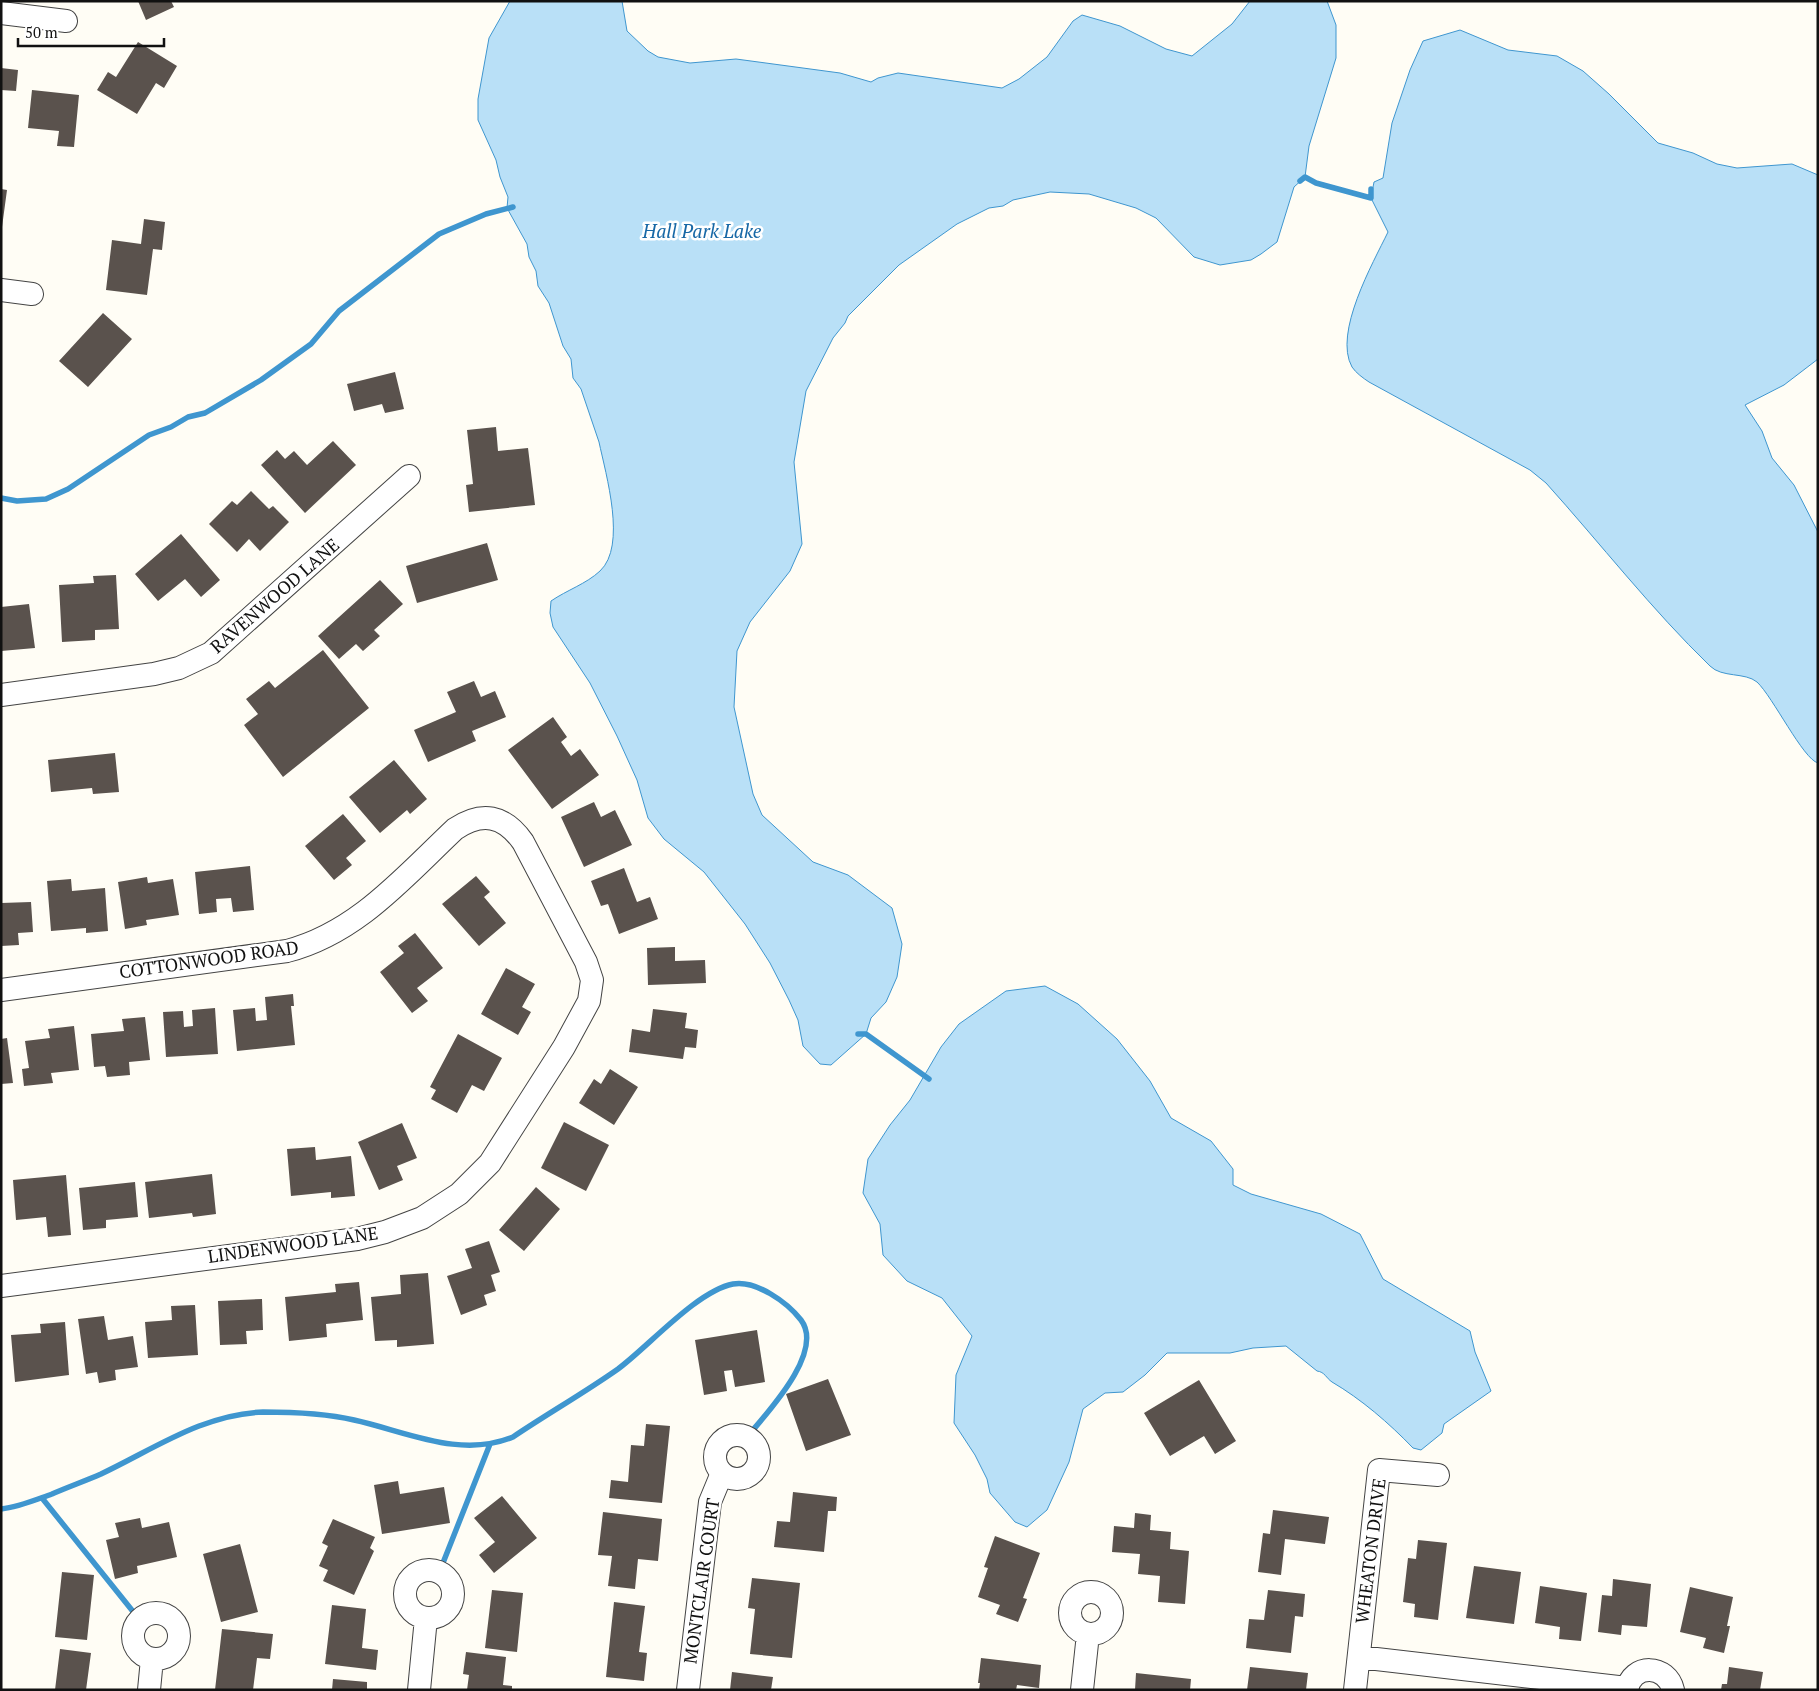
<svg xmlns="http://www.w3.org/2000/svg" width="1819" height="1691" viewBox="0 0 1819 1691" font-family="'PT Serif',serif">
  <style>
    .water { fill: #b9e0f7; stroke: #3f96cf }
    .lines { fill: none; stroke-linecap: round; stroke-linejoin: round }
    .stream { stroke: #3f96cf; stroke-width: 5.5 }
    .building { fill: #5a524d }
    .street-casing { stroke: #444; stroke-width: 24 }
    .street { stroke: #fff; stroke-width: 22 }
    .labels { text-anchor: middle; stroke-width: 5; stroke-linejoin: round; paint-order: stroke }
    .street-label { font-size: 18px; fill: #111; stroke: #fff }
    .water-label { font-size: 19px; font-style: italic; fill: #1768a6; stroke: #fff }
  </style>
  <rect width="100%" height="100%" fill="#fffdf5"/>
  <!-- water -->
  <path class="water" d="M510 1H622L627 31 648 51 658 57 690 63 736 59 840 73 871 82 878 78 898 73 1002 88 1019 79 1047 57 1073 21 1082 15 1120 26 1166 49 1192 56 1232 24 1250 1H1327L1336 25V58L1309 146 1305 177 1294 187 1277 242 1261 254 1251 260 1220 265 1194 257 1156 218 1136 208 1089 194 1050 192 1013 200 1003 206 989 208 957 224 899 265 848 316 845 323 833 338 806 391 794 462 802 544 790 571 750 622 737 651 734 707 753 794 762 815 813 862 848 875 892 908 902 944 897 977 886 1002 871 1018 866 1034 831 1065 820 1064 803 1046 798 1020 789 1000 770 963 745 924 704 872 664 839 648 818 637 780 617 736 590 683 553 627 550 613 551 601C567 590 586 584 600 571 627 546 606 475 599 442L581 389 573 378 571 359 563 346 549 303 538 286 536 271 529 257 527 244 507 208 508 197 500 177 496 160 478 120V99L489 38Z
    M1460 30 1508 50 1557 56 1583 71 1609 94 1658 143 1693 153 1717 164 1737 168 1792 164 1818 175V359L1784 385 1745 405 1762 431 1772 458 1794 485 1818 532V763C1803 759 1773 697 1757 682 1745 672 1722 678 1710 666 1652 610 1600 543 1546 483L1530 470 1369 382C1363 378 1356 373 1352 367 1333 333 1373 263 1388 232L1371 198 1374 182 1383 178 1392 123 1410 70 1423 41Z
    M1045 986 1078 1004 1117 1039 1150 1081 1171 1118 1211 1141 1233 1169V1185L1251 1194 1321 1214 1360 1234 1383 1279 1470 1331 1475 1352 1491 1391 1444 1424 1442 1433 1421 1450 1413 1448C1389 1423 1361 1399 1332 1382 1326 1378 1325 1372 1317 1371L1286 1346 1253 1348 1230 1353H1167L1145 1375 1123 1392 1105 1393 1083 1409 1069 1462 1047 1510 1027 1527 1015 1522 990 1493 987 1479 975 1455 954 1423 956 1375 972 1336 942 1298 907 1281 883 1255 880 1224 863 1193 868 1159 890 1125 910 1100 941 1047 959 1024 1006 991Z"/>
  <g class="lines">
    <!-- stream -->
    <path class="stream" d="M1300 181 1305 177 1316 183 1371 198V189
      M1 498 17 501 46 499 68 489 149 435 171 427 188 417 205 413 261 380 311 344 339 311 439 234 486 214 513 207
      M858 1034H866L929 1079
      M42 1498 139 1619
      M1 1509C19 1507 35 1500 52 1494 68 1487 85 1481 101 1474 154 1449 203 1414 263 1412 293 1412 324 1413 354 1420 405 1431 460 1459 513 1437 547 1414 584 1393 618 1369 649 1346 697 1291 733 1284 756 1280 787 1302 801 1320 825 1352 767 1413 747 1437
      M439 1573 490 1444"/>
  </g>
  <!-- building -->
  <path class="building" d="M138 1H171L174 7 146 20Z
    M138 42 177 66 164 88 156 83 137 114 97 90 108 72 116 77Z
    M1 68 18 70 16 91 1 90Z
    M32 90 79 95 74 147 57 146 59 131 28 128Z
    M1 189 7 190 2 227H1Z
    M144 219 165 222 162 250 153 249 147 295 106 290 112 240 141 244Z
    M103 313 132 339 88 387 59 361Z
    M395 372 404 409 385 413 382 404 354 411 347 384Z
    M496 427 498 451 528 448 535 505 469 512 466 485 473 484 467 430Z
    M333 441 356 465 305 513 261 465 277 450 285 459 294 451 307 465Z
    M251 491 269 509 273 506 289 522 260 551 249 539 237 552 209 524 232 501 237 505Z
    M181 534 220 580 201 597 185 579 158 601 135 574Z
    M487 543 498 580 417 603 406 566Z
    M116 575 119 629 95 630V640L62 642 59 585 94 583 93 576Z
    M380 580 403 604 374 630 380 636 363 651 356 644 339 659 318 636Z
    M29 604 35 648 1 651V607Z
    M323 650 369 708 283 777 244 725 258 714 246 699 269 681 275 688Z
    M474 681 481 697 495 691 506 717 472 731 476 741 428 762 414 730 456 712 447 692Z
    M553 717 567 737 561 742 571 756 580 749 599 775 552 809 508 750Z
    M115 753 119 792 93 794 92 788 51 792 48 760Z
    M394 760 427 799 410 814 407 810 380 833 349 797Z
    M594 802 601 817 615 810 632 845 584 867 561 817Z
    M343 814 366 841 346 858 352 865 334 880 305 846Z
    M250 866 254 910 233 912 231 898 216 899 217 912 199 914 195 872Z
    M624 868 637 902 650 897 658 919 619 934 608 904 601 906 591 881Z
    M476 876 490 892 484 897 506 923 479 946 442 904Z
    M147 877 148 883 173 879 179 915 146 920 147 925 125 929 118 882Z
    M71 879 72 891 105 888 108 931 86 933V928L51 931 47 881Z
    M31 902 33 932 18 933 19 945 1 946V903Z
    M415 933 443 968 417 988 428 1001 412 1013 380 972 404 953 398 946Z
    M675 947V961L705 960 706 983 648 985 647 948Z
    M506 968 535 984 522 1007 531 1012 518 1035 481 1014Z
    M293 994 294 1006H291L295 1045 237 1051 233 1010 255 1008 256 1021 267 1020 265 997Z
    M215 1008 218 1054 166 1057 163 1012 183 1011 184 1027 193 1026 192 1010Z
    M653 1009 687 1013 685 1028 698 1030 696 1048 685 1047 683 1059 629 1052 632 1029 650 1032Z
    M145 1017 150 1060 129 1062 130 1075 107 1077 105 1066 94 1067 91 1034 124 1031 122 1019Z
    M74 1026 79 1070 51 1073 53 1083 24 1086 22 1069 29 1068 25 1041 50 1038 48 1029Z
    M458 1034 502 1058 484 1091 472 1085 457 1113 431 1099 436 1090 430 1087Z
    M7 1038 13 1083 1 1084V1039Z
    M610 1069 638 1087 614 1125 579 1103 594 1079 601 1084Z
    M564 1122 609 1145 586 1191 541 1168Z
    M402 1123 417 1158 397 1166 403 1180 379 1190 358 1142Z
    M315 1147 316 1160 351 1156 355 1196 331 1198V1192L291 1196 287 1149Z
    M212 1174 216 1214 193 1217 192 1213 149 1218 145 1182Z
    M66 1175 71 1235 48 1237 46 1217 16 1220 13 1180Z
    M135 1182 138 1217 106 1220V1228L83 1230 79 1188Z
    M536 1187 560 1209 524 1251 499 1230Z
    M489 1241 500 1272 491 1275 496 1291 484 1295 487 1305 461 1315 447 1276 472 1268 465 1249Z
    M428 1273 434 1344 397 1347V1340L375 1341 371 1297 401 1294 400 1275Z
    M359 1282 363 1320 326 1324 327 1337 289 1341 285 1297 336 1292 335 1284Z
    M262 1299 263 1330 246 1331 247 1344 220 1345 218 1301Z
    M195 1305 198 1355 148 1358 145 1322 172 1320 171 1306Z
    M104 1316 108 1340 133 1336 138 1367 115 1370 116 1380 99 1383 97 1372 86 1374 78 1319Z
    M65 1322 69 1375 15 1382 11 1335 41 1333 40 1324Z
    M757 1330 765 1382 735 1387 732 1370 724 1371 727 1391 704 1395 695 1340Z
    M828 1379 851 1435 806 1451 786 1394Z
    M1199 1380 1236 1441 1215 1454 1204 1436 1170 1456 1144 1413Z
    M646 1424 670 1426 662 1503 609 1498 611 1480 628 1482 631 1445 644 1446Z
    M398 1481 400 1494 444 1487 450 1523 382 1534 374 1485Z
    M793 1492 837 1497 836 1511H828L824 1552 774 1547 777 1521 790 1522Z
    M502 1496 537 1538 494 1573 479 1555 495 1542 474 1518Z
    M1273 1510 1329 1517 1325 1544 1285 1539 1281 1575 1258 1572 1263 1533 1270 1534Z
    M603 1512 662 1519 658 1561 638 1559 635 1589 608 1586 612 1556 598 1555Z
    M1135 1513 1151 1515 1150 1530 1171 1532 1170 1549 1189 1551 1185 1604 1158 1602 1160 1576 1138 1574 1140 1554 1112 1552 1114 1526 1134 1528Z
    M140 1518 142 1528 169 1522 177 1557 137 1566 138 1573 115 1579 106 1540 119 1537 115 1523Z
    M333 1519 375 1537 370 1548 374 1551 354 1595 323 1581 328 1570 319 1566 328 1546 322 1543Z
    M995 1536 1040 1553 1023 1598 1027 1599 1018 1622 996 1614 1000 1605 978 1597 988 1568 984 1567Z
    M1418 1540 1447 1543 1438 1620 1414 1617 1415 1604 1403 1602 1408 1558 1416 1559Z
    M240 1544 258 1612 221 1622 203 1554Z
    M1474 1566 1521 1572 1514 1624 1466 1618Z
    M62 1572 94 1575 87 1640 55 1637Z
    M752 1578 800 1583 792 1658 750 1654 755 1609 748 1608Z
    M1613 1579 1651 1584 1647 1627 1622 1625 1621 1635 1598 1632 1602 1595 1612 1596Z
    M1540 1586 1587 1593 1581 1641 1559 1639 1560 1627 1535 1623Z
    M1690 1587 1733 1597 1727 1626H1730L1724 1653 1703 1648 1706 1638 1680 1632Z
    M492 1590 523 1593 517 1652 485 1648Z
    M1268 1590 1305 1594 1303 1617 1295 1616 1291 1653 1246 1648 1249 1619 1264 1620Z
    M614 1602 645 1606 639 1652 647 1653 644 1681 606 1677Z
    M332 1605 366 1609 362 1648 378 1650 376 1670 325 1664Z
    M222 1629 273 1634 270 1659 257 1658 253 1690H215Z
    M60 1649 91 1653 86 1690H55Z
    M466 1652 506 1657 503 1685 512 1686V1690H467L469 1675 463 1674Z
    M981 1658 1041 1665 1039 1688 1017 1685 1016 1690H979L980 1683H978Z
    M1250 1667 1308 1673 1306 1690H1247Z
    M1729 1667 1763 1672 1760 1690H1721L1722 1684H1727Z
    M732 1672 773 1677 771 1690H730Z
    M1136 1673 1191 1679 1190 1690H1135Z
    M333 1679 367 1682V1690H332Z"/>
  <g class="lines">
    <!-- street casing -->
    <g class="street-casing">
      <path id="street" d="M1 13 66 21
        M1 290 32 294
        M1 695 154 674 179 668 211 653 409 476
        M1 990 287 951C357 933 404 877 455 829 482 811 504 815 523 842L586 962 592 980 589 1001 564 1047 490 1163 459 1194 422 1218 385 1232 357 1239 1 1286
        M715 1457a22 22 0 1 1 44 0a22 22 0 1 1-44 0Z
        M405 1594a24 24 0 1 1 48 0a24 24 0 1 1-48 0Z
        M1070 1613a21 21 0 1 1 42 0a21 21 0 1 1-42 0Z
        M133 1636a23 23 0 1 1 46 0a23 23 0 1 1-46 0Z
        M1359 1657 1627 1688
        M149 1690 152 1659
        M419 1690 426 1618
        M688 1690 710 1502 722 1473
        M1082 1690 1088 1634
        M1355 1690 1379 1470 1438 1475
        M1627 1690C1632 1663 1667 1664 1673 1690"/>
    </g>
    <!-- street -->
    <use href="#street" class="street"/>
  </g>
  <g class="labels">
    <!-- street labels -->
    <g class="street-label">
      <text transform="translate(275 596) rotate(-41)" y="6">RAVENWOOD LANE</text>
      <text transform="translate(209 960) rotate(-8)" y="6">COTTONWOOD ROAD</text>
      <text transform="translate(293 1245) rotate(-8)" y="6">LINDENWOOD LANE</text>
      <text transform="translate(1371 1551) rotate(-83)" y="6">WHEATON DRIVE</text>
      <text transform="translate(702 1581) rotate(-82)" y="6">MONTCLAIR COURT</text>
    </g>
    <!-- water labels -->
    <g class="water-label">
      <text x="702" y="238">Hall Park Lake</text>
    </g>
  </g>
  <!-- border -->
  <rect width="1819" height="1691" fill="none" stroke="#111111" stroke-width="5"/>
  <!-- scale -->
  <path d="M18 38v8h146v-8" fill="none" stroke="#111111" stroke-width="2.5"/>
  <text x="25" y="38" font-size="15" fill="#111111" stroke="#ffffff" stroke-width="4" paint-order="stroke">50 m</text>
</svg>
